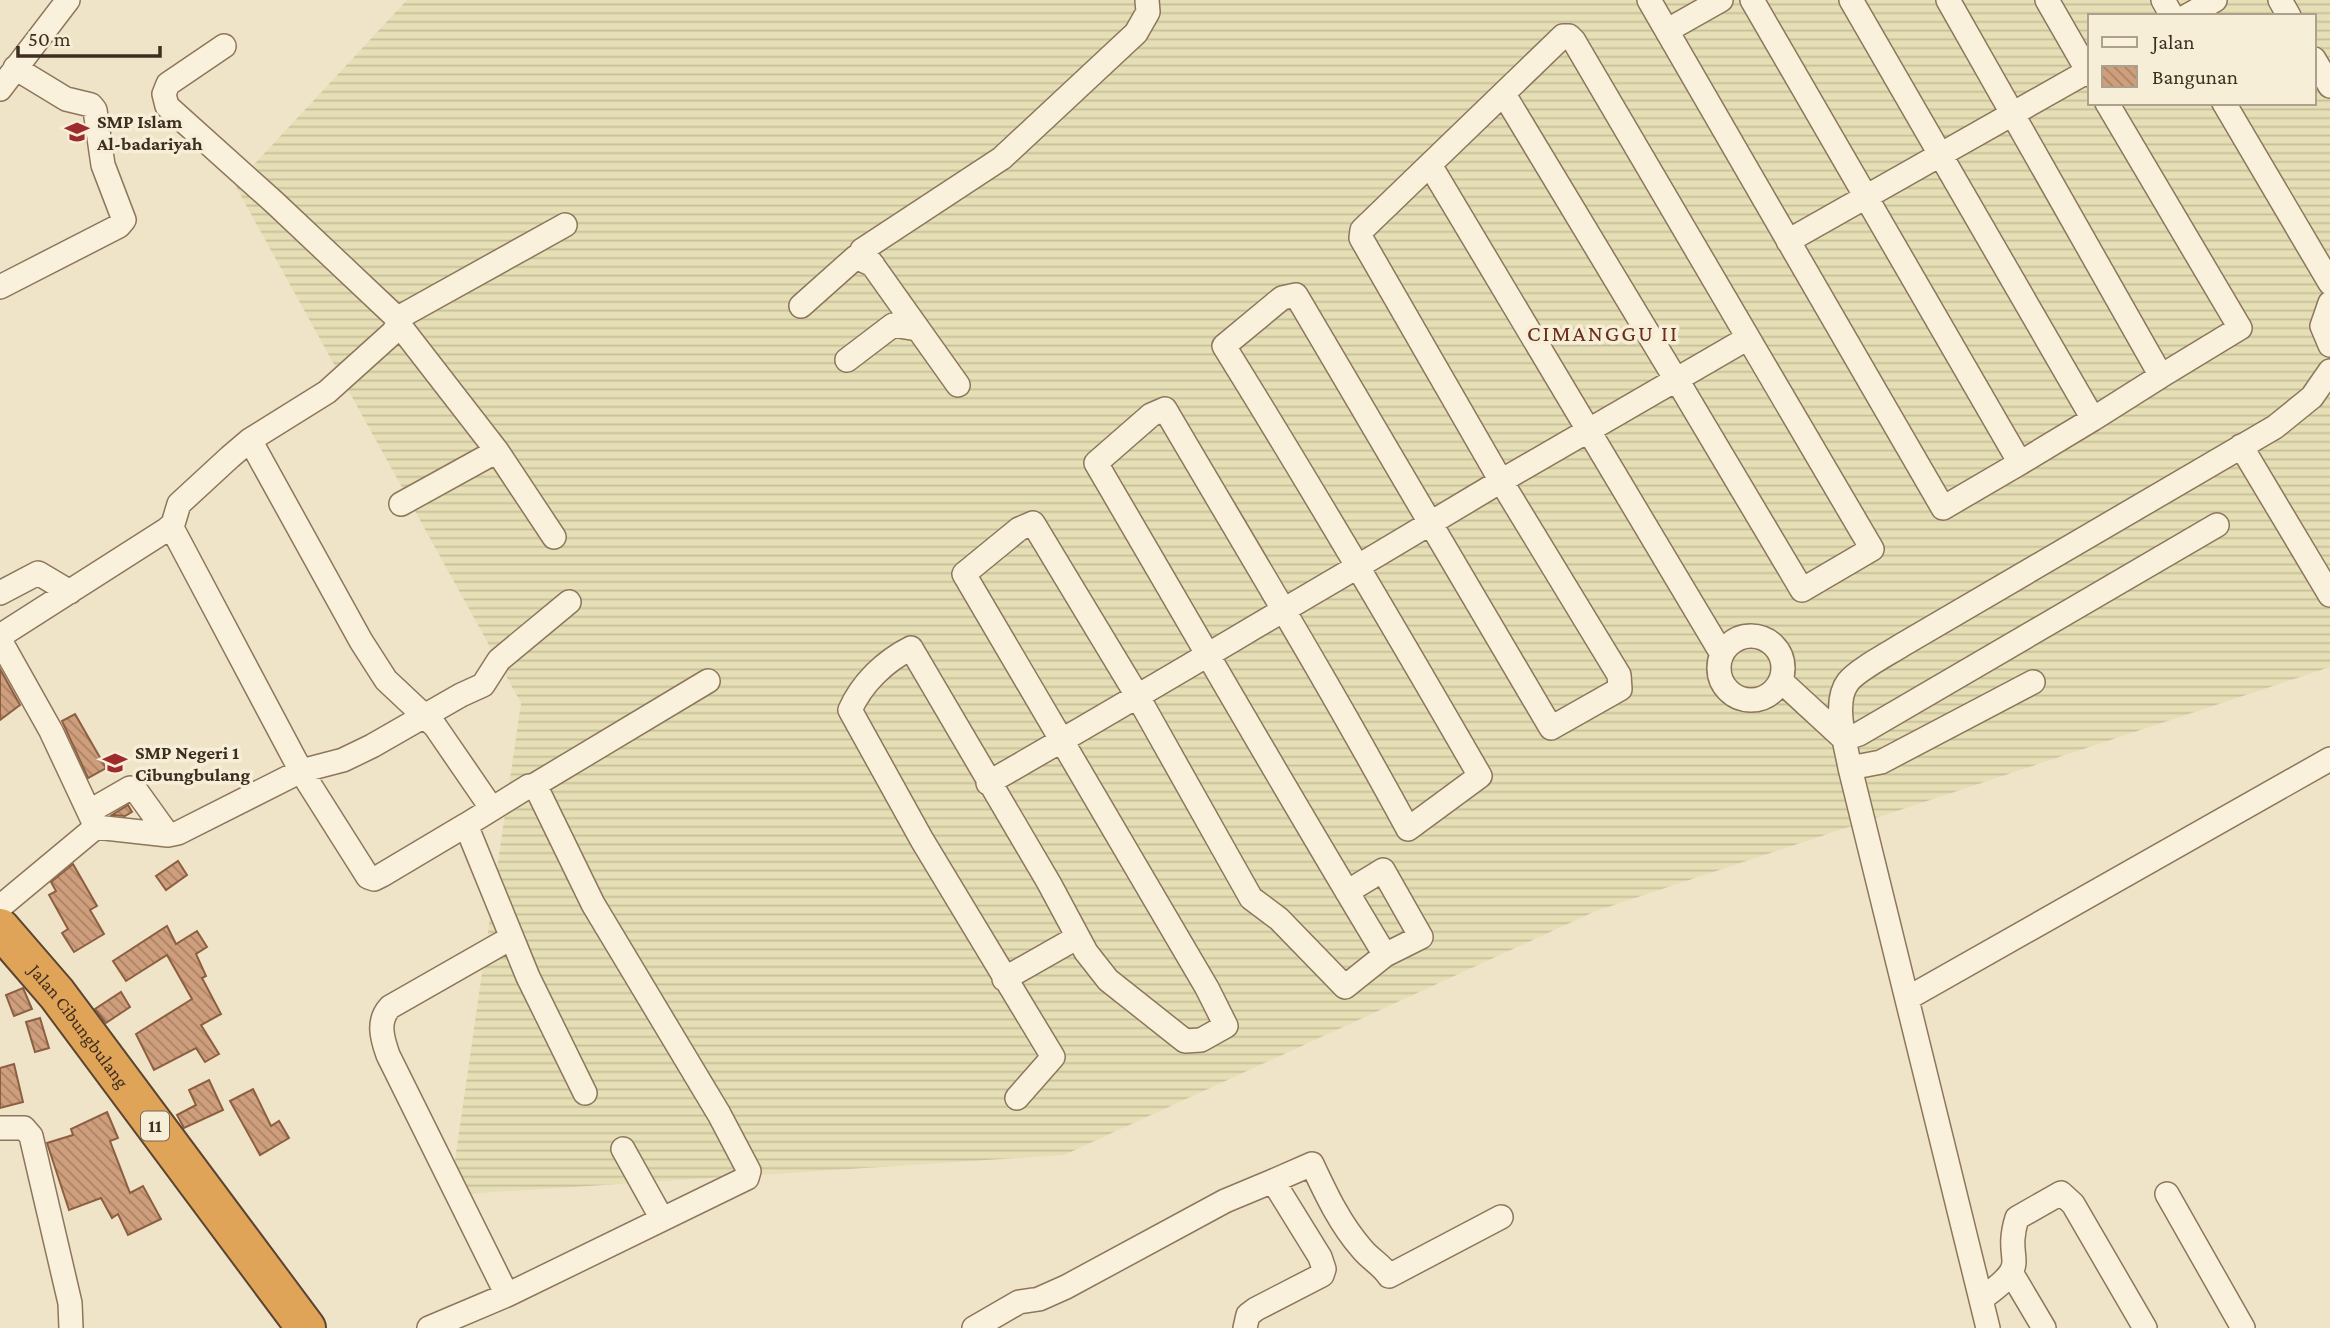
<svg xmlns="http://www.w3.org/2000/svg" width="2330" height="1328" viewBox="0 0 2330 1328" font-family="'Crimson Pro',serif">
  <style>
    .farmland { fill: url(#farmland-rules); fill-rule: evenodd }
    .building { fill: url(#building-back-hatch); stroke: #8d5f41; stroke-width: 2 }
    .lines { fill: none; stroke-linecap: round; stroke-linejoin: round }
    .street-casing { stroke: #8d765c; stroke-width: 26 }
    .highway-casing { stroke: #5b4430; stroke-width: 42 }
    .street { stroke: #faf1dc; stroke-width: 23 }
    .highway { stroke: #e0a458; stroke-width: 38 }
    .labels { text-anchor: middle; stroke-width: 7; stroke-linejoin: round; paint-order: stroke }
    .shield { fill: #f7eed8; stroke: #756857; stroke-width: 2 }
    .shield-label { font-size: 18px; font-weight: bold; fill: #3d2e20 }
    .poi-label { font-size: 19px; font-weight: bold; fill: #3d2e20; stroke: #f7eed8; text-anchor: start }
    .street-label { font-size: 19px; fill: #3d2e20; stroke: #f7eed8 }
    .quarter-label { font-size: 23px; letter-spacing: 2px; fill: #6b2e1e; stroke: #f7eed8 }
  </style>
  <defs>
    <pattern id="farmland-rules" width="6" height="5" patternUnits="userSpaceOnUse" patternTransform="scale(1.75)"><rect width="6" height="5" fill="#e6deb5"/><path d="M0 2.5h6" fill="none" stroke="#c6bf9b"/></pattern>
    <pattern id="building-back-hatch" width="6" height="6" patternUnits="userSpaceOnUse" patternTransform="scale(1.75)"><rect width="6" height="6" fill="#cf9f7d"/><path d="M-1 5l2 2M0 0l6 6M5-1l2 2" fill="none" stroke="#a98266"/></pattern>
  </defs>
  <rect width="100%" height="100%" fill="#f0e4c8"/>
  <!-- farmland -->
  <path class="farmland" d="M407 0H2330V667L1596 911 1064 1155 450 1195 521 703 235 185ZM2090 16H2314V103H2090Z"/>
  <!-- building -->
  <path class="building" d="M0 669 20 705 0 720Z
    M75 714 106 768 88 778 62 721Z
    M128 805 132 812 125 816 112 815Z
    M178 861 187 875 166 890 156 876Z
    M73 864 97 906 90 910 104 934 74 952 62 933 68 929 49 895 56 891 51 882Z
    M167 926 176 944 197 931 207 947 196 954 206 976 202 978 221 1014 201 1025 219 1054 205 1062 196 1048 154 1070 136 1034 192 999 167 955 126 981 113 961Z
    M23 988 32 1009 14 1016 6 995Z
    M121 992 130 1007 106 1023 95 1009Z
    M40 1018 49 1048 35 1052 26 1022Z
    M14 1064 23 1102 0 1108V1068Z
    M209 1080 223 1110 184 1128 177 1115 196 1105 189 1090Z
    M253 1089 271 1126 279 1121 289 1138 260 1155 230 1101Z
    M107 1112 118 1138 110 1141 130 1193 143 1186 161 1219 128 1235 118 1214 112 1218 101 1198 69 1210 47 1143 73 1135 71 1129Z"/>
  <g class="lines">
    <!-- street casing -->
    <g class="street-casing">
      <path id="street" d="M1649 0 1943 508 2020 463
        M1752 0 2020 463 2093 419
        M1851 0 2093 419 2161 376
        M1948 0 2161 376 2240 328 2107 103
        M2047 0 2090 75
        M2163 0 2172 16
        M2280 0 2289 16
        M2187 16 2215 0
        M1668 30 1721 0
        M224 46 168 84 164 94 167 106 275 203 399 320
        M2314 59 2330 86
        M0 89 68 0
        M1505 96 1675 378 1680 385 1802 590 1872 549 1574 41 1569 36H1563L1362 230 1361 238 1501 481 1748 338
        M2224 103 2330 283
        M1430 165 1722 654
        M1788 241 2090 70
        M0 287 119 226 124 220 103 165 95 110 91 105 66 99 15 68
        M2330 303 2322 326 2330 345
        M801 306 856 257 873 265
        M395 329 405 314 565 225
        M847 360 893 325 917 329
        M958 385 862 250 1002 158 1136 33 1148 12 1147 0
        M250 440 361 641 386 680 435 726 492 809 466 825 528 977 585 1093
        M2241 446 2330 595
        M401 504 497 451
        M171 526 301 771 368 877 374 879 382 875 466 825
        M0 593 38 573 70 592
        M0 636 166 530 173 524 179 504 230 457 250 440 327 392 398 328 404 331 497 451 554 537
        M1719 668a32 32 0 1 1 64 0a32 32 0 1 1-64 0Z
        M0 640 51 731 96 827
        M1781 681 1844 739 1859 734 2217 525
        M1850 768 1881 762 2033 682
        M988 783C1112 712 1234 639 1357 567L1501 481 1619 675 1620 689 1551 728 1296 295 1282 298 1224 346C1312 488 1397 632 1480 776L1408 829C1331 687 1247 549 1165 409L1151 415 1096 463C1192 627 1287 793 1385 955
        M533 786 708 681
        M90 811 130 788 135 789 168 835
        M0 907 96 827 168 835 178 833 301 771 343 760 372 746 461 695 483 685 499 660 569 602
        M1004 979 1078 937
        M1908 998 2330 759
        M1017 1098 1053 1057 922 840 850 710C862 683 885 661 911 648L1049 883 1086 952 1108 980 1185 1041 1201 1040 1226 1026 1207 988 964 574 1019 529 1033 523 1138 697 1251 898 1279 919 1345 987 1385 955 1421 937 1383 870 1347 892
        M0 1128H24L31 1136 70 1303 71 1328
        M623 1149 662 1219
        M1273 1181 1312 1164C1326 1194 1340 1224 1362 1249 1371 1260 1381 1264 1389 1276L1501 1217
        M2167 1194 2243 1328
        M2012 1274 2044 1328
        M507 1295 388 1055C382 1038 377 1021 390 1007L511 938
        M1981 1299C2036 1260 2002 1266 2017 1218L2061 1193 2073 1204 2145 1328
        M429 1328 507 1295 747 1178 749 1171 719 1114 593 904 537 789 529 786 492 809
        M974 1328 1019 1302 1039 1299 1066 1287 1225 1201 1273 1181 1320 1257 1324 1269 1322 1275 1256 1309 1248 1315 1245 1328
        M1988 1328 1850 768C1846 745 1832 703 1848 682 1857 670 1888 654 1902 645L2275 427 2312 397 2330 371"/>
    </g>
    <!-- highway casing -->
    <g class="highway-casing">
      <g id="highway">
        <path id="s1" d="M0 928 57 994 306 1328"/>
      </g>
    </g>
    <!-- street -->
    <use href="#street" class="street"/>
    <!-- highway -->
    <use href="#highway" class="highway"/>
  </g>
  <!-- icons -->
  <defs>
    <g id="school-bare" transform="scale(1.89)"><path d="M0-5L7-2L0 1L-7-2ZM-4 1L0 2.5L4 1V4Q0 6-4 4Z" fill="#9e2a2b" stroke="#f7eed8" stroke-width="2.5" paint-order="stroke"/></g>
  </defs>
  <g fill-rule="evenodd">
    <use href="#school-bare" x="77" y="132"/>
    <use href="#school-bare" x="115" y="763"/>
  </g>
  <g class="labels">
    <!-- shield labels -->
    <rect class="shield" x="141" y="1111.5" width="28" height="29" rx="5"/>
    <g class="shield-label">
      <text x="155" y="1132">11</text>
    </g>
    <!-- poi labels -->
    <g class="poi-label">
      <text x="97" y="128">SMP Islam<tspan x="97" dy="22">Al-badariyah</tspan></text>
      <text x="135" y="759">SMP Negeri 1<tspan x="135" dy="22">Cibungbulang</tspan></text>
    </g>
    <!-- street labels -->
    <g class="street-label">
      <text dy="7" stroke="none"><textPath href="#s1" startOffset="126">Jalan Cibungbulang</textPath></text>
    </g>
    <!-- quarter labels -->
    <g class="quarter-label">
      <text x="1603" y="341">CIMANGGU II</text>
    </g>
  </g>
  <!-- legend -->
  <rect x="2088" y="14" width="228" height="91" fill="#f7eed8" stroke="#ada18e" stroke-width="2"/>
  <rect x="2102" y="37" width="35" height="10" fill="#faf1dc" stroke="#ada18e" stroke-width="2"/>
  <text x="2152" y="49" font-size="21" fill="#3d2e20">Jalan</text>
  <rect x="2102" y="66" width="35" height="21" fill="url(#building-back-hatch)" stroke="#ada18e" stroke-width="2"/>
  <text x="2152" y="84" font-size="21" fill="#3d2e20">Bangunan</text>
  <!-- scale -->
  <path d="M18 46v10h142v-10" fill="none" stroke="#3d2e20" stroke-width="3.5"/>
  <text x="28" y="46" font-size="21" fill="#3d2e20" stroke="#f7eed8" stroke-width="5" paint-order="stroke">50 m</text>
</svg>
